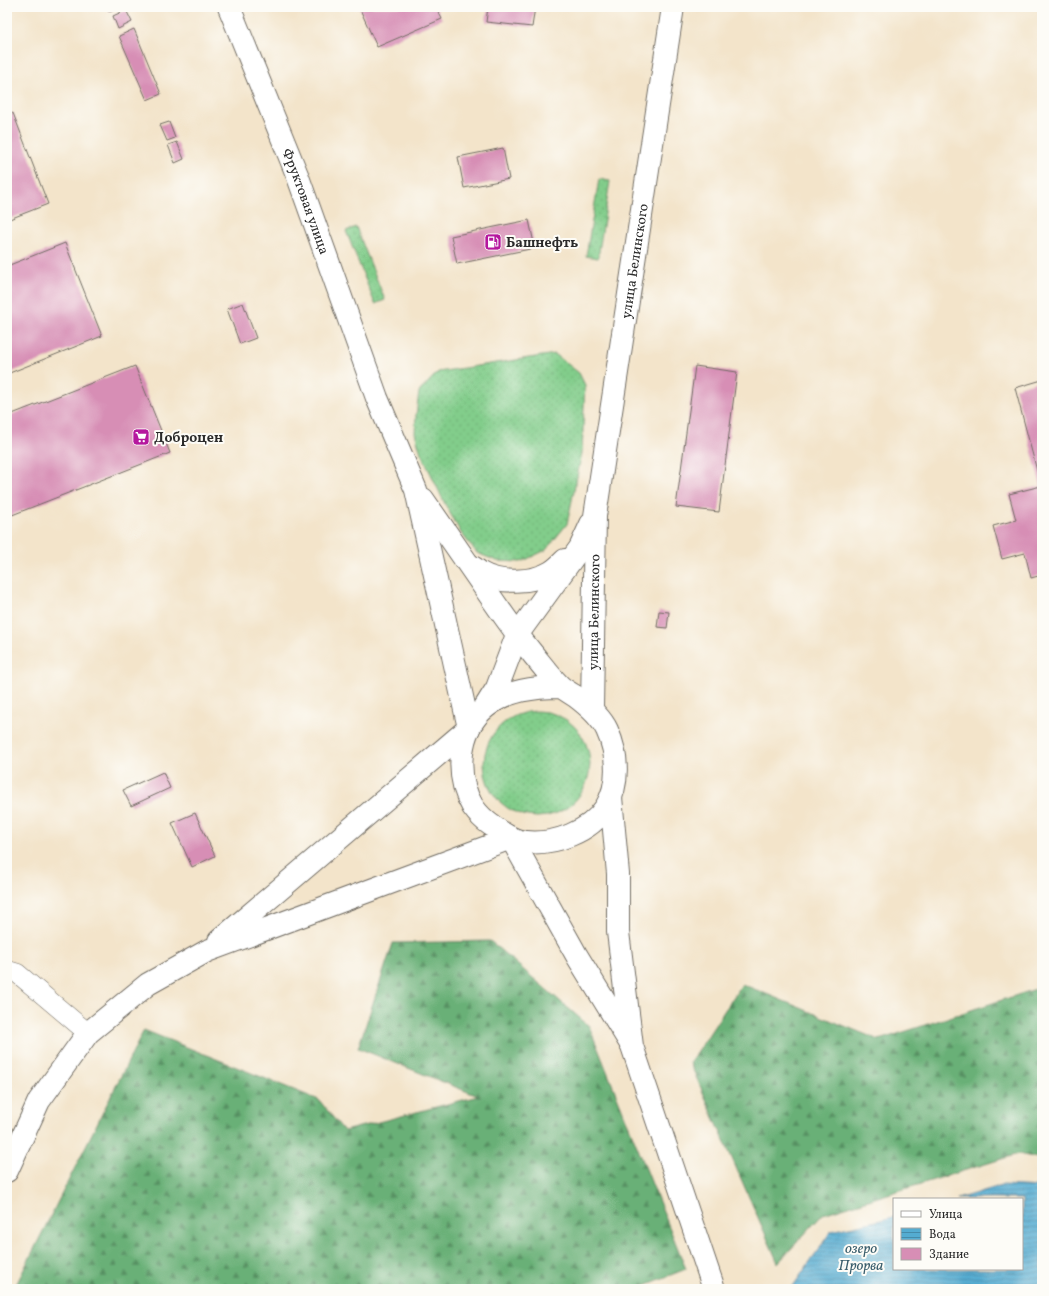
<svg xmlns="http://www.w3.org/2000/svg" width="1049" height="1296" viewBox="0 0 1049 1296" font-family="Vollkorn,serif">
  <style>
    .grass { fill: url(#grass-dots); stroke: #567c5b }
    .forest { fill: url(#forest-firs); stroke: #4a6e51 }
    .water { fill: url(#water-rules); stroke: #406c7e }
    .building { fill: #d78eb5 }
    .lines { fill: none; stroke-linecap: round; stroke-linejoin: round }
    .minor-casing { stroke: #716c63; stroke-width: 20 }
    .secondary-casing { stroke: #716c63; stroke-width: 24 }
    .primary-casing { stroke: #716c63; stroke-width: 24 }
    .minor { stroke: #fff; stroke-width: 19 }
    .secondary { stroke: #fff; stroke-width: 22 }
    .primary { stroke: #fff; stroke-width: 22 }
    .labels { text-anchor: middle; stroke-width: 4; stroke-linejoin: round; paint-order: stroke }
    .street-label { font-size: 14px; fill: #2b2b2b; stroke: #fdfcf7 }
    .poi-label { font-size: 14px; font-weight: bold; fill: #2b2b2b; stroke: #fdfcf7; text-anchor: start }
    .water-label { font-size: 15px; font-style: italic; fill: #3b5f6d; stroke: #fdfcf7 }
  </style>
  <defs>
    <pattern id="grass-dots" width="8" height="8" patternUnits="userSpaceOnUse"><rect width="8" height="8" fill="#82cd8b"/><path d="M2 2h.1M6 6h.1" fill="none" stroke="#70b078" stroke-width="1.8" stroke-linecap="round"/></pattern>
    <pattern id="forest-firs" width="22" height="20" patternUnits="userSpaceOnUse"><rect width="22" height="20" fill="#69b077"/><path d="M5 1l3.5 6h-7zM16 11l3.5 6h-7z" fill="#578f62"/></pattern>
    <pattern id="water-rules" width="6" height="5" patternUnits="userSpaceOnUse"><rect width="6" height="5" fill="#54acd1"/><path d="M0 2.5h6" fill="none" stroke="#468caa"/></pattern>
  </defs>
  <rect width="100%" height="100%" fill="#fdfcf7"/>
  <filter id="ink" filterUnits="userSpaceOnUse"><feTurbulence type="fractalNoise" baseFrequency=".025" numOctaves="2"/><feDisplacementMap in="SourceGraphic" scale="8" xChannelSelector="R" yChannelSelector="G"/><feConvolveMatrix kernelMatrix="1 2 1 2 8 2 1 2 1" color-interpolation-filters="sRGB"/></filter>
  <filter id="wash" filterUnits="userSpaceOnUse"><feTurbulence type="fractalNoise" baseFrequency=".012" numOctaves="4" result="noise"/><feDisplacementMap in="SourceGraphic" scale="16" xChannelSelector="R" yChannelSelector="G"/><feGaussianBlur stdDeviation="0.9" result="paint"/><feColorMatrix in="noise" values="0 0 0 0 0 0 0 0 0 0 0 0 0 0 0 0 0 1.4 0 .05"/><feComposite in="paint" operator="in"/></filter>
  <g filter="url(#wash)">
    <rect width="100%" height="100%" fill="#f3e4ca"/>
    <!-- grass -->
    <path class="grass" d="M599 179 610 181 598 258 586 256Z
      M356 227 385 300 375 304 346 231Z
      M555 354 579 373 585 385 582 453 567 524 546 550 521 562 497 561 477 553 461 533 445 504 421 453 415 433 416 415 419 392 438 372Z
      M484 764a53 53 0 1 1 106 0a53 53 0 1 1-106 0Z"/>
    <!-- forest -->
    <path class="forest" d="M490 941 589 1026 686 1269 635 1289H14L144 1030 319 1100 344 1131 478 1096 358 1048 393 943Z
      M742 984 879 1040 1042 987V1159L1018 1154 823 1214 778 1263 690 1063Z"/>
    <!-- water -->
    <path class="water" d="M1003 1185 1042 1187V1289H791L831 1231 894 1217V1269H1022V1199H957Z"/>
    <g id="blocks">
      <!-- building -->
      <path class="building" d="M107 7H120L109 11Z
        M359 7H436L442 19 377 47Z
        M488 7H535L532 27 486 22Z
        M126 10 132 22 118 29 113 16Z
        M134 29 161 94 147 100 119 36Z
        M13 113 48 204 7 220V115Z
        M169 122 175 138 167 141 160 125Z
        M177 142 184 159 175 163 168 145Z
        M503 148 509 179 464 188 458 157Z
        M529 220 535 248 457 264 451 236Z
        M65 243 102 336 7 374V266Z
        M243 303 256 338 240 344 227 309Z
        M135 366 170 453 7 517V416Z
        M695 366 737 372 719 512 676 507Z
        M1042 380V575L1031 578 1025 553 1002 559 993 526 1016 520 1009 494 1041 486 1015 388Z
        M659 611 669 612 667 628 657 627Z
        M163 772 170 788 131 806 123 790Z
        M195 813 215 856 192 867 172 823Z"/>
    </g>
  </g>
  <g filter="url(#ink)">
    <use href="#blocks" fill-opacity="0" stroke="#716c63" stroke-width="1"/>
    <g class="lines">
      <!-- minor casing -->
      <g class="minor-casing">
        <path id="minor" d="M7 970 17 973 88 1033"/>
      </g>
      <!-- secondary casing -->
      <g class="secondary-casing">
        <path id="secondary" d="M219 941 469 728
          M7 1171 39 1101 88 1033 148 984 207 951 511 838"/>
      </g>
      <!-- primary casing -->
      <g class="primary-casing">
        <g id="primary">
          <path id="s1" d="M229 7 298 177 377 398 416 490 469 728"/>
          <path d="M423 499C441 525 459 551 477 577 495 603 512 629 532 653 541 664 550 676 560 686 565 690 570 693 575 696 587 705 601 717 607 730 618 754 620 784 606 807 590 832 554 845 526 842 513 841 501 832 491 825 484 820 478 814 473 807 455 777 457 730 486 707 507 690 535 687 561 687"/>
          <path d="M471 566C475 568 478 571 481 573 499 584 533 583 551 572 556 569 561 564 565 560"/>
          <path d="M485 707 497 688 517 635 580 548 591 524"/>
          <path id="s2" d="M592 709 595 516 673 7"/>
          <path d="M611 797 618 874V932L632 1046 714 1289"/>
          <path d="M511 838 577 956 629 1041"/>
        </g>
      </g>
      <!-- minor -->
      <use href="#minor" class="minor"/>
      <!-- secondary -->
      <use href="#secondary" class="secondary"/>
      <!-- primary -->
      <use href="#primary" class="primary"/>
    </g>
  </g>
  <!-- icons -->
  <defs>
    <g id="fuel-square" transform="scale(0.9)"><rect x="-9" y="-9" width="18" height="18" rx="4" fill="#b5179e" stroke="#fdfcf7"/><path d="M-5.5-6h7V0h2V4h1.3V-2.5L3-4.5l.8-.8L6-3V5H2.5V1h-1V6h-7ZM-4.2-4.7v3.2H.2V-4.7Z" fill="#fff"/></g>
    <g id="supermarket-square" transform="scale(0.9)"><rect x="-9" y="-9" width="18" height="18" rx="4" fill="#b5179e" stroke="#fdfcf7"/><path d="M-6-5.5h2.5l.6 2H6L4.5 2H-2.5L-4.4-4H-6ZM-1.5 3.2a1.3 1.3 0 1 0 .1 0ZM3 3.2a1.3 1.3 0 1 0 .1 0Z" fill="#fff"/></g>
  </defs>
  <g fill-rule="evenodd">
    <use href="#fuel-square" x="493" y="242"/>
    <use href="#supermarket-square" x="141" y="437"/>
  </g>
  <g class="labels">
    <!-- street labels -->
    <g class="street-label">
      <text dy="5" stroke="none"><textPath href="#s1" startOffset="209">Фруктовая улица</textPath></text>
      <text dy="5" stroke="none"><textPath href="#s2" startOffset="451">улица Белинского</textPath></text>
      <text dy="5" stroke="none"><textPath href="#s2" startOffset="97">улица Белинского</textPath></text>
    </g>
    <!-- poi labels -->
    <g class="poi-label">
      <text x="506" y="247">Башнефть</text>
      <text x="154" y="442">Доброцен</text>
    </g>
    <!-- water labels -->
    <g class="water-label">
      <text x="861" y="1253">озеро<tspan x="861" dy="17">Прорва</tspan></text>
    </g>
  </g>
  <!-- margin -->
  <rect width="1049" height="1296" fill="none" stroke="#fdfcf7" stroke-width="24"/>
  <!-- legend -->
  <rect x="893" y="1198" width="130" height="72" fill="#fdfcf7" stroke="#a9a8a5"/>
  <rect x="901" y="1211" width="20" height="6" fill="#ffffff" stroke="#a9a8a5"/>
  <text x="929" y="1218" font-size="12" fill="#2b2b2b">Улица</text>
  <rect x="901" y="1228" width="20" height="12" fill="url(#water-rules)" stroke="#a9a8a5"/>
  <text x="929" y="1238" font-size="12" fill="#2b2b2b">Вода</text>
  <rect x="901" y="1248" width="20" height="12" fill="#d78eb5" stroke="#a9a8a5"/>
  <text x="929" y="1258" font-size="12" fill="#2b2b2b">Здание</text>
</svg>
